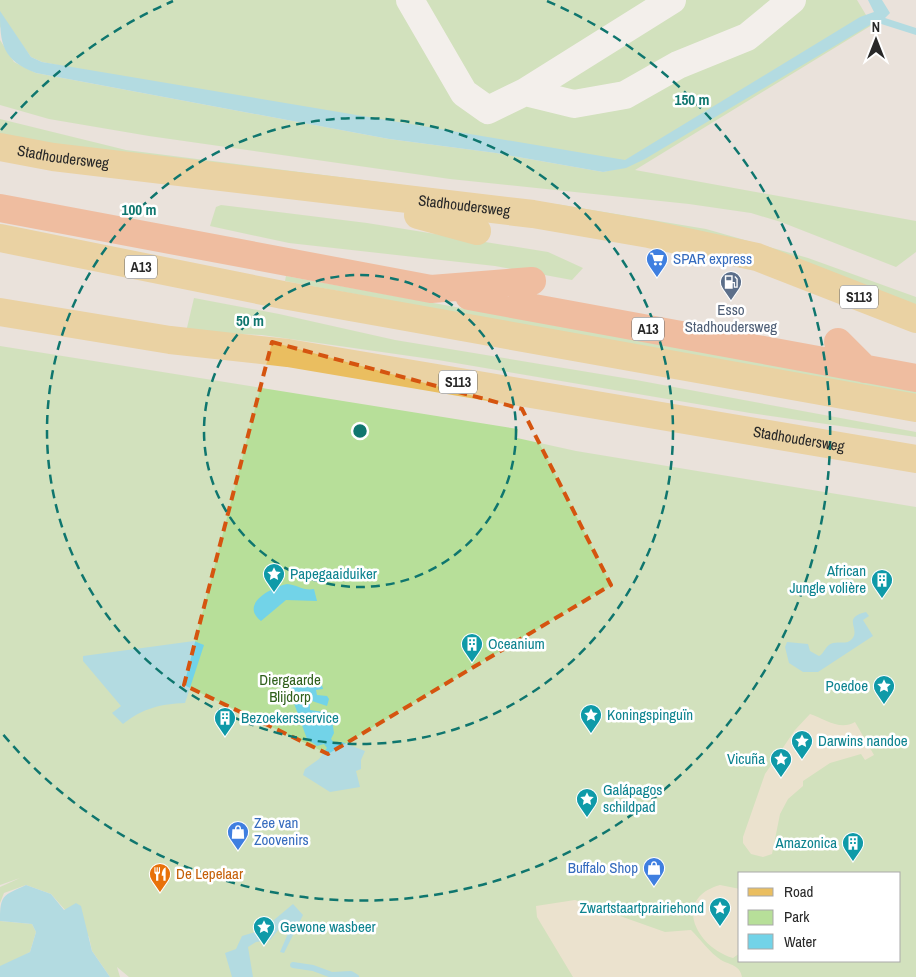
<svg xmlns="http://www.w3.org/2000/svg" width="916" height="977" viewBox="0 0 916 977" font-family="'Archivo Narrow',sans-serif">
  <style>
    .green { fill: #b7df99; fill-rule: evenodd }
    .sand { fill: #eee3bf }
    .water { fill: #72d3e8 }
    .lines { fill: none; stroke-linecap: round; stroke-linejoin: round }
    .stream { stroke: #72d3e8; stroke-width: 6 }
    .minor { stroke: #fff; stroke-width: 28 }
    .major { stroke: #eabe60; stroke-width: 28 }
    .highway { stroke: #f6905a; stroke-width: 28 }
    .marked { fill: none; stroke: #d5540f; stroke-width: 4; stroke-dasharray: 10 6; stroke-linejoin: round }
    .ring { fill: none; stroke: #0f766e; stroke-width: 2.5; stroke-dasharray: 9 6 }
    .labels { text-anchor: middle; stroke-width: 5; stroke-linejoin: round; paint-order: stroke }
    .shield { fill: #fff; stroke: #686868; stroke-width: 1 }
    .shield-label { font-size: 14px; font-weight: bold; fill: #282828 }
    .street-label { font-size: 15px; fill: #282828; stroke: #fff }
    .shop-label { font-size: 15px; fill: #366cbe; stroke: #fff; text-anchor: start }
    .service-label { font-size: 15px; fill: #4e5e75; stroke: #fff }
    .culture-label { font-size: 15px; fill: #0d838f; stroke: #fff; text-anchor: start }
    .park-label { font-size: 15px; fill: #31611d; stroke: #fff }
    .food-label { font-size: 15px; fill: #c56008; stroke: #fff; text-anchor: start }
    .centre { fill: #0f766e; stroke: #fff; stroke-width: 2.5 }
    .ring-label { font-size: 15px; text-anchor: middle; font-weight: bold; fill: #0f766e; stroke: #fff; stroke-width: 5; stroke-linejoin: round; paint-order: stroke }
  </style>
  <rect width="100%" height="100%" fill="#eae2db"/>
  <!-- green -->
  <path class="green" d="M0 0H857L872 25 635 170 916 221V252L896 267 781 222 751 213 689 204 450 179 149 136 49 119 0 105V40L14 62 36 73 389 139 496 153 603 172 612 170 42 62 31 57 18 39 0 27Z
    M0 119 126 150 562 205 706 229 808 258 916 297V306L803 262 0 136Z
    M221 205 367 223 548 252 583 268 572 280 495 266 289 243 210 226 216 207Z
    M286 276 916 391V399L285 281Z
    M194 298 279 314 395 340 636 380 916 432V437L750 413 438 360 262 335 186 332Z
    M0 346 518 429 517 438 576 451 916 507V977H129L117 967 120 977H110L92 951 89 937 51 894 26 885 4 893 0 903V887L20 878 0 885ZM740 873H900V961H740Z
    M0 921 32 924 36 932 30 952 2 967 0 966Z"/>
  <!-- sand -->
  <path class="sand" d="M810 714C825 719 840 731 855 722L874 755 865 760 861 754 830 763 803 781V786L788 799 780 814 772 854 763 857 751 854 743 843V837L765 774 795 730Z
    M720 885 740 889V953L733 958C697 948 671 899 720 885Z
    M575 900 665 932 691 930C700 939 710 953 721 960 730 965 740 965 742 977H573L537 917 536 906Z"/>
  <!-- water -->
  <path class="water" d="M868 0H882L890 13 885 18 916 28V35L875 22 645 159 626 168 603 172 496 153 389 139 36 73C2 60 0 44 0 11L31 57 42 62 625 160 860 17 874 12Z
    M287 584C298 585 303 591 314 589L317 601 286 600 261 621C239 604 272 587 287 584Z
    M866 612 869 616 863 620 873 636 818 672H803L789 663 785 647 787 642 808 644 810 651 819 656C825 653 825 645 833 643 839 641 847 645 852 639 861 628 841 618 866 612Z
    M194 641 204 645 185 703C161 704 143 708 123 724L112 713 121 706 83 661V656Z
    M311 675C317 680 321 680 323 689L316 690 317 695 327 696 329 699 327 706 312 701 310 704V710L331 713 334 733 331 739 335 744 342 742 365 751 361 760V769L356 771 360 787 330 792 303 775 305 769 319 759 327 748 324 744 317 746 307 739 288 687 293 679Z
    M26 885 51 894 64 910 76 903 81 906 92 951 110 977H0V966L30 952 36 932 32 924 0 921C0 894 3 896 26 885Z
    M293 904 303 915 284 953 280 952 292 924 284 923 270 940 256 942 248 947 253 977H232L225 953 236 949 242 936 262 930Z"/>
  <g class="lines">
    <!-- stream -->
    <path class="stream" d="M293 965 313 968 332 975 351 974 356 977"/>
    <!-- minor -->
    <path class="minor" d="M410 0 464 93 488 110 525 92 672 0
      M525 92 574 104 625 95 678 65 747 37 792 0"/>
    <!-- major -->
    <g class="major">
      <path id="s1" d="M0 147 53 157 533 214 649 234 757 257 916 319"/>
      <path d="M418 215 477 231"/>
      <path d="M0 238 283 295 916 408"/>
      <path id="s2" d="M0 312 170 340 288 353 916 459"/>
    </g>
    <!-- highway -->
    <path class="highway" d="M0 208 431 289 532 281
      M469 296 916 378
      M838 342 865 369"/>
  </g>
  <!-- marked area -->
  <path d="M0 0H916V977H0ZM272 342 522 409 611 585 328 754 184 685Z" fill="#eae2db" fill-opacity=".55" fill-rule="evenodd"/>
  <path class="marked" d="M272 342 522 409 611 585 328 754 184 685Z"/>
  <!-- distance rings -->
  <g class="ring">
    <circle cx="360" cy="431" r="156"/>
    <circle cx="360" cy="431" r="313"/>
    <path d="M1 130A469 469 0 0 1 173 1M547 1A469 469 0 1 1 1 732"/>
  </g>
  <!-- icons -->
  <defs>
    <g id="supermarket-pin" transform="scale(1.125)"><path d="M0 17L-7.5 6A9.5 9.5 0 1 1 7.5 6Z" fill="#3f7fe0" stroke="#fff"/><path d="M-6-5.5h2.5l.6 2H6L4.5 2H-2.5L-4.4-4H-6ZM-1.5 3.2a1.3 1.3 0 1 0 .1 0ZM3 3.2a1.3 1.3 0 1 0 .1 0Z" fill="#fff"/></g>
    <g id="fuel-pin" transform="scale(1.125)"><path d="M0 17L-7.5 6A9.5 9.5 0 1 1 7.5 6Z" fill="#5c6f8a" stroke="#fff"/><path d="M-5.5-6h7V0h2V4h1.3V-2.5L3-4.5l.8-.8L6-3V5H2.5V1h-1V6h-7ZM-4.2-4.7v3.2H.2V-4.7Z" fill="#fff"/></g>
    <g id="sight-pin" transform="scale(1.125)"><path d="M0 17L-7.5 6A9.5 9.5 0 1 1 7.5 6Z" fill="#0f9aa8" stroke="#fff"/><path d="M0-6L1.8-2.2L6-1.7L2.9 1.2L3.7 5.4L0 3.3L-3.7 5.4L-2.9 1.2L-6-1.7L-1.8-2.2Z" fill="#fff"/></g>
    <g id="building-pin" transform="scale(1.125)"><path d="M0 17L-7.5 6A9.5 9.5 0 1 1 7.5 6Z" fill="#0f9aa8" stroke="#fff"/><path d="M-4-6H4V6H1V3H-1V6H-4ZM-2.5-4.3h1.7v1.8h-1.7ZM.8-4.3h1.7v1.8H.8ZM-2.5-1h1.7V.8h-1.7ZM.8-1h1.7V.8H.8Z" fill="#fff"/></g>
    <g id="shop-pin" transform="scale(1.125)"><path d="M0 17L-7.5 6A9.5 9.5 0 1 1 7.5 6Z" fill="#3f7fe0" stroke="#fff"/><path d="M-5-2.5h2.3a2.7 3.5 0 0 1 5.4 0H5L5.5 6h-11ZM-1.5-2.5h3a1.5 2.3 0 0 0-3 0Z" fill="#fff"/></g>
    <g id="restaurant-pin" transform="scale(1.125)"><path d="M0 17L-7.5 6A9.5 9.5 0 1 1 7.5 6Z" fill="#e8710a" stroke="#fff"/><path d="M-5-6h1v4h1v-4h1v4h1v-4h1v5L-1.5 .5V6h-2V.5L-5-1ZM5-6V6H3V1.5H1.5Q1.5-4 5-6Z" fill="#fff"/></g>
  </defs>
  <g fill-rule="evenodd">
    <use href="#supermarket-pin" x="657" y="259"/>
    <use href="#fuel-pin" x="731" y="282"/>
    <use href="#sight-pin" x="274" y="574"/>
    <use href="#building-pin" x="882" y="580"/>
    <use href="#building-pin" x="472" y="644"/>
    <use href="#sight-pin" x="884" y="686"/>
    <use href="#sight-pin" x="591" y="715"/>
    <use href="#building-pin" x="225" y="718"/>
    <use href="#sight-pin" x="802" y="741"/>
    <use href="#sight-pin" x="781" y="759"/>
    <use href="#sight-pin" x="587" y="799"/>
    <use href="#shop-pin" x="238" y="832"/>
    <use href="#building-pin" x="853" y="843"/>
    <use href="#shop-pin" x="654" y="868"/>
    <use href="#restaurant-pin" x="160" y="874"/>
    <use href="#sight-pin" x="720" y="908"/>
    <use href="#sight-pin" x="264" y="927"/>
  </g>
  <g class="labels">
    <!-- shield labels -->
    <g class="shield">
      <rect x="125" y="255.5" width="32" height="23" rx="4"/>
      <rect x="840" y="285.5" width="38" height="23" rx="4"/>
      <rect x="632" y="317.5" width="32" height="23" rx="4"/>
      <rect x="439" y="370.5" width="38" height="23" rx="4"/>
    </g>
    <g class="shield-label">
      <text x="141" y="272">A13</text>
      <text x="859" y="302">S113</text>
      <text x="648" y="334">A13</text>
      <text x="458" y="387">S113</text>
    </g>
    <!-- street labels -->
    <g class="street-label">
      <text dy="5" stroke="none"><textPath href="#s1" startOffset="64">Stadhoudersweg</textPath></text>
      <text dy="5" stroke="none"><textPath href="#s1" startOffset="468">Stadhoudersweg</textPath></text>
      <text dy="5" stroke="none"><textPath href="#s2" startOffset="809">Stadhoudersweg</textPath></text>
    </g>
    <!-- shop labels -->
    <g class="shop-label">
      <text x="673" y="264">SPAR express</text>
      <text x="254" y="828">Zee van<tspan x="254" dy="17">Zoovenirs</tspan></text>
      <text x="638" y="873" text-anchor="end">Buffalo Shop</text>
    </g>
    <!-- service labels -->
    <g class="service-label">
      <text x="731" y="315">Esso<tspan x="731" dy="17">Stadhoudersweg</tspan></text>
    </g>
    <!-- culture labels -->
    <g class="culture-label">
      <text x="866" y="576" text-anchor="end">African<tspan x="866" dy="17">Jungle volière</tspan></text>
      <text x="290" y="579">Papegaaiduiker</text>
      <text x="488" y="649">Oceanium</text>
      <text x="868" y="691" text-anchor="end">Poedoe</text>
      <text x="607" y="720">Koningspinguïn</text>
      <text x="241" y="723">Bezoekersservice</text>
      <text x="818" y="746">Darwins nandoe</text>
      <text x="765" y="764" text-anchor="end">Vicuña</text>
      <text x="603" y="795">Galápagos<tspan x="603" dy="17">schildpad</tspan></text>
      <text x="837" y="848" text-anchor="end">Amazonica</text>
      <text x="704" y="913" text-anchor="end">Zwartstaartprairiehond</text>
      <text x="280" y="932">Gewone wasbeer</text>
    </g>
    <!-- park labels -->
    <g class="park-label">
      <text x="290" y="685">Diergaarde<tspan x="290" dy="17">Blijdorp</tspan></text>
    </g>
    <!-- food labels -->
    <g class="food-label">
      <text x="176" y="879">De Lepelaar</text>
    </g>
  </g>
  <circle cx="360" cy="431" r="8" class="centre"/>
  <g class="ring-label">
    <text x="692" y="105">150 m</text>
    <text x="139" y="215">100 m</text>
    <text x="250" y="326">50 m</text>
  </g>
  <!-- legend -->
  <rect x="738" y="872" width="162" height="90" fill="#ffffff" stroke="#a9a9a9"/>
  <rect x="748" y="888" width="25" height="8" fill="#eabe60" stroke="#a9a9a9"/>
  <text x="784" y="897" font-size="15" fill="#282828">Road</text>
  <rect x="748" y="910" width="25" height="15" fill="#b7df99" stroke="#a9a9a9"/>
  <text x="784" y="922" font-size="15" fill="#282828">Park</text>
  <rect x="748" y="934" width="25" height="15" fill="#72d3e8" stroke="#a9a9a9"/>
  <text x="784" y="947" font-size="15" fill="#282828">Water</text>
  <!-- north arrow -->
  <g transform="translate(876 40)" stroke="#ffffff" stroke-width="4" paint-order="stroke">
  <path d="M0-4L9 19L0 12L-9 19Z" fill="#282828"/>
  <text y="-8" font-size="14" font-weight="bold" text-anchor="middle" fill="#282828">N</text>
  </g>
</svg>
